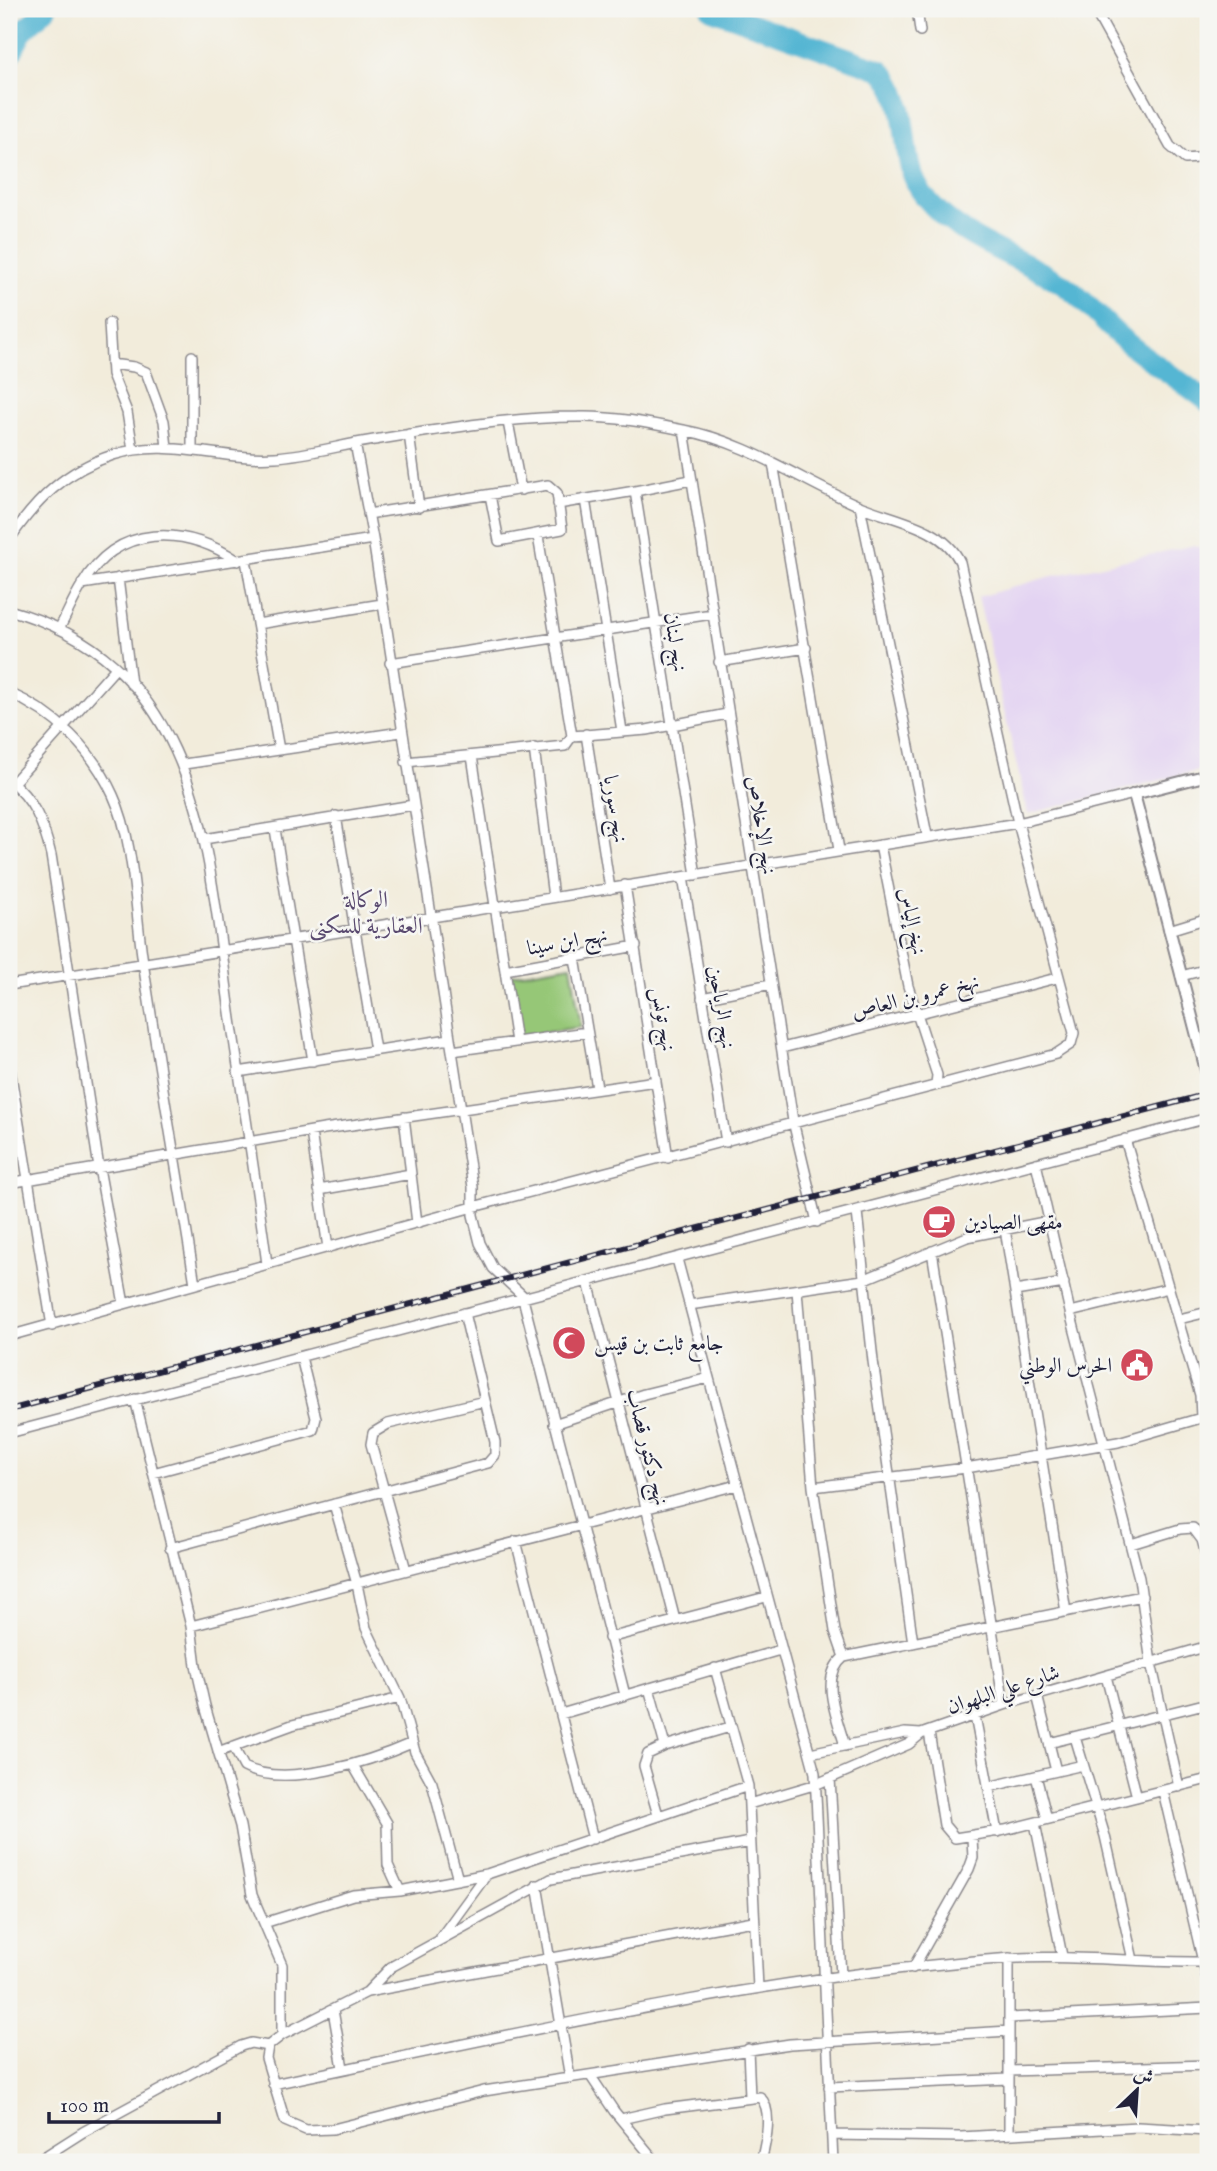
<svg xmlns="http://www.w3.org/2000/svg" width="1217" height="2171" viewBox="0 0 1217 2171" font-family="'IM FELL English',Amiri,serif">
  <style>
    .built { fill: #e3d3f2 }
    .grass { fill: #96c777; stroke: #5c7459; stroke-width: 2 }
    .lines { fill: none; stroke-linecap: round; stroke-linejoin: round }
    .river { stroke: #54b6d3; stroke-width: 21 }
    .minor-casing { stroke: #8a878b; stroke-width: 12 }
    .tertiary-casing { stroke: #8a878b; stroke-width: 14 }
    .minor { stroke: #fff; stroke-width: 9 }
    .tertiary { stroke: #fff; stroke-width: 10 }
    .rail-casing { stroke: #22223b; stroke-width: 6 }
    .rail { stroke: #f6f6f2; stroke-width: 3.5; stroke-dasharray: 10; stroke-linecap: butt }
    .labels { text-anchor: middle; stroke-width: 5; stroke-linejoin: round; paint-order: stroke }
    .street-label { font-size: 21px; fill: #22223b; stroke: #f6f6f2 }
    .poi-label { font-size: 21px; fill: #22223b; stroke: #f6f6f2; text-anchor: start }
    .neighbourhood-label { font-size: 23px; fill: #59496f; stroke: #f6f6f2 }
  </style>
  <rect width="100%" height="100%" fill="#f6f6f2"/>
  <filter id="ink" filterUnits="userSpaceOnUse"><feTurbulence type="fractalNoise" baseFrequency=".0143" numOctaves="2"/><feDisplacementMap in="SourceGraphic" scale="14" xChannelSelector="R" yChannelSelector="G"/><feConvolveMatrix kernelMatrix="1 2 1 2 8 2 1 2 1" color-interpolation-filters="sRGB"/></filter>
  <filter id="wash" filterUnits="userSpaceOnUse"><feTurbulence type="fractalNoise" baseFrequency=".00686" numOctaves="4" result="noise"/><feDisplacementMap in="SourceGraphic" scale="28" xChannelSelector="R" yChannelSelector="G"/><feGaussianBlur stdDeviation="1.57" result="paint"/><feColorMatrix in="noise" values="0 0 0 0 0 0 0 0 0 0 0 0 0 0 0 0 0 1.4 0 .05"/><feComposite in="paint" operator="in"/></filter>
  <g filter="url(#wash)">
    <rect width="100%" height="100%" fill="#f2ecdb"/>
    <!-- built -->
    <path class="built" d="M1195 545 1208 551V768L1028 814 978 597 1048 577Z"/>
    <!-- grass -->
    <path class="grass" d="M571 965 581 1027 520 1036 511 975Z"/>
    <g class="lines">
      <!-- river -->
      <path class="river" d="M711 9 881 70C916 105 894 159 925 197 961 241 1012 253 1059 282 1081 295 1099 318 1118 335 1147 360 1179 379 1208 402
        M9 58 23 31 46 9"/>
    </g>
  </g>
  <g filter="url(#ink)">
    <g class="lines">
      <!-- minor casing -->
      <g class="minor-casing">
        <path id="minor" d="M917 9 920 31
          M1094 9 1170 146 1185 159 1208 157
          M109 323 112 374 127 412 133 450
          M192 356V449
          M111 364 134 367 146 372 164 421 167 447
          M508 422 521 490
          M684 430 793 1121 817 1222
          M409 434 419 507
          M355 443 373 539 473 1187V1215L480 1243 493 1268 522 1295 625 1695
          M773 463 839 850
          M635 491 691 480
          M585 499 622 731
          M558 504 635 491 696 875
          M860 506 927 835
          M368 514 548 485 557 493 562 529 499 541 490 495
          M538 536 572 736
          M9 540C36 500 66 470 113 455 168 437 220 461 275 457 308 455 341 445 374 440 441 429 510 417 578 417 613 416 649 423 683 430 748 442 801 481 862 507 894 520 944 527 960 562L1018 823 1074 1033 1071 1044 1056 1054 473 1207 9 1336
          M246 560 279 750
          M118 578 131 684
          M82 584 373 539
          M9 610C202 664 207 848 230 1012 242 1096 256 1180 267 1264
          M257 624 382 604
          M59 629C67 615 73 599 82 585 118 523 184 525 238 561
          M719 662 806 648
          M390 663 712 614
          M9 693C55 713 92 749 113 795 135 842 135 911 143 962 159 1070 178 1176 195 1284
          M586 734 610 889
          M534 748 553 897
          M472 756 516 1042
          M406 762 565 746 572 736 647 730 727 714
          M184 764 401 732
          M9 780C34 799 44 825 51 855L99 1168 124 1304
          M13 783 115 669
          M336 816 375 1050
          M275 829 313 1061
          M204 839 413 805
          M880 845 908 986 937 1075 936 1085
          M683 877 726 1142
          M625 885 668 1158
          M1169 930 1208 918
          M575 958 597 1088
          M505 970 636 946
          M1181 976 1208 969
          M9 985 1018 823 1134 794
          M702 998 771 984
          M782 1048 1057 978
          M452 1051 587 1032
          M9 1063 52 1326
          M238 1072 449 1039
          M404 1117 417 1223
          M311 1132 328 1248
          M1036 1163 1070 1312 1139 1578 1151 1663 1179 1787
          M9 1183 324 1129 656 1081
          M319 1190 411 1174
          M857 1212 873 1361 913 1643
          M1005 1229 1066 1612
          M932 1251 1004 1705
          M677 1259 815 1773 833 2162
          M588 1282 675 1620
          M797 1290 813 1487 835 1631 844 1657
          M1015 1291 1064 1283
          M689 1305 863 1280 967 1237 1049 1221
          M1070 1312 1169 1288
          M1179 1319 1208 1312
          M135 1399 191 1626 196 1666 205 1706 240 1826 252 1895 282 1965V2035
          M554 1424 644 1394 709 1378
          M9 1433 1208 1118
          M153 1473 313 1430 316 1418 301 1357
          M813 1487 966 1468 1118 1442 1201 1418 1200 1395 1125 1139
          M334 1504 357 1584 366 1628 400 1698 415 1752 432 1783 458 1880
          M516 1541 593 1839
          M1131 1544 1180 1529 1193 1528 1202 1540 1208 1562
          M170 1548 488 1463 495 1455V1442L464 1313
          M406 1570 371 1444 373 1433 388 1424 485 1401
          M191 1626 737 1485
          M609 1638 766 1597
          M715 1668 748 1786 758 1988
          M1106 1676 1137 1797
          M649 1688 665 1746
          M1037 1695 1056 1771
          M1205 1704 1208 1717
          M561 1714 780 1650
          M975 1716 997 1832
          M929 1732 944 1825 955 1838 1005 1830 1208 1779
          M1075 1737 1105 1836 1133 1960
          M1049 1743 1208 1703
          M233 1746 244 1767C286 1789 371 1761 412 1743
          M845 1746C838 1720 818 1677 844 1657L1142 1596
          M218 1752 292 1725 400 1698
          M810 1753 905 1733 921 1734
          M353 1765 387 1823 388 1865 400 1891
          M1036 1776 1047 1819
          M830 1778 841 1976
          M988 1787 1083 1765
          M1163 1791 1208 1983
          M749 1804 817 1784 909 1744 921 1734 1004 1705 1208 1646
          M658 1815 644 1766 648 1754 665 1746 730 1727
          M1035 1823 1062 1956
          M537 1885 570 2078
          M753 1921 367 1992 282 2035 268 2046 266 2058 285 2121 306 2130 333 2129 484 2091 790 2044 1009 2031
          M264 1923 353 1895 400 1891 487 1874 748 1786
          M441 1937 487 1874
          M1009 1958V2133
          M913 1968 969 1869 973 1858 972 1837
          M367 1992 391 1967 551 1879 750 1842
          M333 2010 343 2068
          M1009 2018 1208 2008
          M748 2049 750 2097
          M1009 2071 1208 2065
          M590 2075 614 2111 656 2162
          M273 2084C510 2035 745 1980 986 1960 1062 1953 1134 1963 1208 1962
          M829 2087 1009 2079
          M621 2119 665 2109 760 2097C774 2111 765 2145 761 2162
          M832 2135 961 2137 1138 2127 1208 2131
          M36 2162 83 2132 241 2046 251 2043 268 2046"/>
      </g>
      <!-- tertiary casing -->
      <g class="tertiary-casing">
        <path id="tertiary" d="M1208 775 1134 794 1208 1078"/>
      </g>
      <!-- minor -->
      <use href="#minor" class="minor"/>
      <!-- tertiary -->
      <use href="#tertiary" class="tertiary"/>
      <!-- rail casing -->
      <g class="rail-casing">
        <path id="rail" d="M9 1410 1208 1094"/>
      </g>
      <!-- rail -->
      <use href="#rail" class="rail"/>
    </g>
  </g>
  <!-- icons -->
  <defs>
    <g id="cafe-disc" transform="scale(1.75)"><circle r="9.5" fill="#d1495b" stroke="#f6f6f2"/><path d="M-5.5-4.5H6V0H3Q3 3.5 0 3.5H-2.5Q-5.5 3.5-5.5 0ZM3-3.2v2h1.7v-2ZM-6 4.5H4V6H-6Z" fill="#fff"/></g>
    <g id="mosque-disc" transform="scale(1.75)"><circle r="9.5" fill="#d1495b" stroke="#f6f6f2"/><path d="M3.5-4.9A6 6 0 1 0 3.5 4.9A5 5 0 1 1 3.5-4.9Z" fill="#fff"/></g>
    <g id="civic-disc" transform="scale(1.75)"><circle r="9.5" fill="#d1495b" stroke="#f6f6f2"/><path d="M-.6-6.5H3V-4.5H.6V-3L4-1V1h2V6H-6V1h2V-1L-.6-3ZM-1.2 2.5V6h2.4V2.5Z" fill="#fff"/></g>
  </defs>
  <g fill-rule="evenodd">
    <use href="#cafe-disc" x="939" y="1222"/>
    <use href="#mosque-disc" x="569" y="1343"/>
    <use href="#civic-disc" x="1137" y="1365"/>
  </g>
  <g class="labels">
    <!-- street labels -->
    <g class="street-label">
      <text transform="translate(676 642) rotate(81)" y="7">نهج لبنان</text>
      <text transform="translate(616 809) rotate(81)" y="7">نهج سوريا</text>
      <text transform="translate(762 825) rotate(81)" y="7">نهج الإخلاص</text>
      <text transform="translate(913 921) rotate(78)" y="7">نهخ إلياس</text>
      <text transform="translate(567 941) rotate(-10)" y="7">نهج ابن سينا</text>
      <text transform="translate(915 996) rotate(-14)" y="7">نهخ عمرو بن العاص</text>
      <text transform="translate(722 1007) rotate(81)" y="7">نهج الرياحين</text>
      <text transform="translate(664 1019) rotate(81)" y="7">نهج تونس</text>
      <text transform="translate(648 1447) rotate(76)" y="7">نهج دكتور قصاب</text>
      <text transform="translate(1003 1689) rotate(-18)" y="7">شارع علي البلهوان</text>
    </g>
    <!-- poi labels -->
    <g class="poi-label">
      <text x="964" y="1229">مقهى الصيادين</text>
      <text x="594" y="1350">جامع ثابت بن قیس</text>
      <text x="1112" y="1372" text-anchor="end">الحرس الوطني</text>
    </g>
    <!-- neighbourhood labels -->
    <g class="neighbourhood-label">
      <text x="366" y="907">الوكالة<tspan x="366" dy="26">العقارية للسكنى</tspan></text>
    </g>
  </g>
  <!-- margin -->
  <rect width="1217" height="2171" fill="none" stroke="#f6f6f2" stroke-width="35"/>
  <!-- north arrow -->
  <g transform="translate(1137 2090) rotate(25)" stroke="#f6f6f2" stroke-width="5" paint-order="stroke">
  <path d="M0-5L12 26L0 18L-12 26Z" fill="#22223b"/>
  <text y="-10" font-size="19" font-weight="bold" text-anchor="middle" fill="#22223b">ش</text>
  </g>
  <!-- scale -->
  <path d="M49 2112v10h170v-10" fill="none" stroke="#22223b" stroke-width="3.5"/>
  <text x="60" y="2112" font-size="21" fill="#22223b" stroke="#f6f6f2" stroke-width="5" paint-order="stroke">100 m</text>
</svg>
